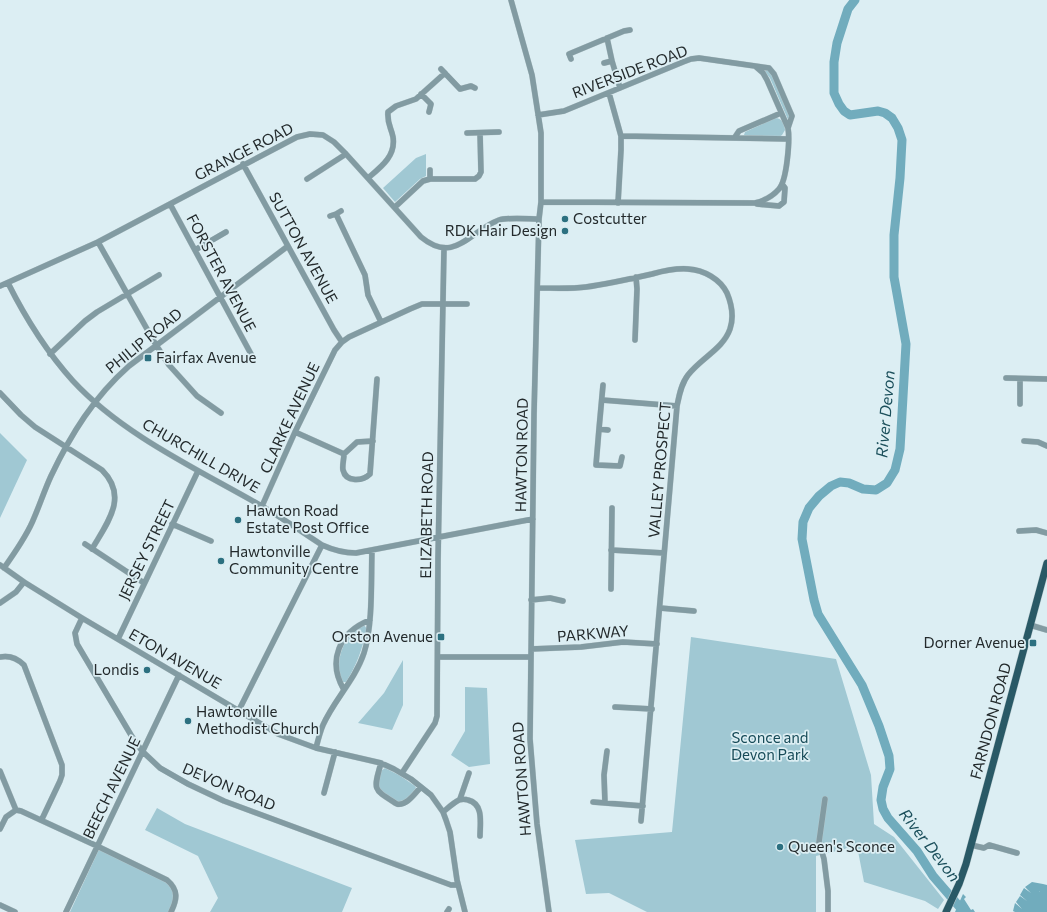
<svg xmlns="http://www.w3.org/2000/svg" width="1047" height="912" viewBox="0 0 1047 912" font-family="Commissioner,sans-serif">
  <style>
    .green { fill: #a0c8d3 }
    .water { fill: #71acbd }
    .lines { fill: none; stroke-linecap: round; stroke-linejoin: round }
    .river { stroke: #71acbd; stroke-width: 9 }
    .minor-casing { stroke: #bbcbcf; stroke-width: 6 }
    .major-casing { stroke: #bbcbcf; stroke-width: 8 }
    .minor { stroke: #829ba2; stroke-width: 5.5 }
    .major { stroke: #295966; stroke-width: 7 }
    .poi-dot { fill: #2c7080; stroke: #dceef3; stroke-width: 1.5 }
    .labels { text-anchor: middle; stroke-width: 3.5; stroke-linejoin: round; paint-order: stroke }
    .street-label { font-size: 15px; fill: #232a2c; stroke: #dceef3 }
    .poi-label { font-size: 15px; fill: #232a2c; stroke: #dceef3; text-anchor: start }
    .park-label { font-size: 15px; fill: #174b58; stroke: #dceef3 }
    .water-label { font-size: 16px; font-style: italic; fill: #1b4f5b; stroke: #dceef3 }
  </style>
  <rect width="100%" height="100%" fill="#dceef3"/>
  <!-- green -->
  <path class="green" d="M761 67 770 70 790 116 789 122 770 78Z
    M775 118C782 118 785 124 785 130L782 135 779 137 744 135 745 132Z
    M426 154V176L420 179 395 202 383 188 416 158Z
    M0 433 27 460 0 518Z
    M364 625 367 629C362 649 357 665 346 682H343C334 668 341 643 353 632 356 629 361 627 364 625Z
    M691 637 836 659 871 775 874 824 894 837 944 900 938 909 925 901 864 882 857 846 816 856V912H647L609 893 586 894 575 840 672 832Z
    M403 660V705L392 730 358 723 384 693Z
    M465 687 487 688 490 764 469 767 451 755 465 731Z
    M385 768 399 775 415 786 416 788 406 801 398 802 381 792 378 786 381 771Z
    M157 808 185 824 352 888 342 912H210L218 898 198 856 145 830Z
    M99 849 170 884C177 896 174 900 169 912H70Z"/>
  <!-- water -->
  <path class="water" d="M1032 882 1043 884 1039 892 1043 884 1047 885V909L1044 908 1047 909V912H1015L1013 911 1015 903 1022 909 1016 902 1020 896 1027 901 1020 895 1024 888 1031 893 1025 887Z
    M963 894 966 897 964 899 971 910 973 909 975 912H955Z"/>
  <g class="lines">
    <!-- river -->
    <path class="river" d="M855 0 848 9 837 43 834 62V93L839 104 844 111 850 115 878 111 885 113 892 118 898 128 902 140 900 178 894 235V277L906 344 900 449 895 470 887 483 876 490 863 489 849 483 840 482 831 486 819 496 809 508 803 522 802 539 814 600 818 614 862 685 879 726 889 756 890 769 883 787 881 800 883 809 888 818 917 851 933 876 964 912"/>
    <!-- minor casing -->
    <g class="minor-casing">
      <path id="minor" d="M511 0 532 75 541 133V202L539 219 534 414 530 739 537 824 549 912
        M607 38 612 61 620 88
        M571 59 569 54 624 31 630 30
        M604 63 612 61
        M755 66 769 68 774 74 792 116 788 128
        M441 69 460 89 471 86 475 88
        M609 93 621 136V150L618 203
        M421 94 431 104 429 112
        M538 115 564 111 683 62 691 59 699 58 755 66 763 73 767 80 788 128C790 140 787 180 779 189 773 196 763 201 755 203L541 202
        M467 133 499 132
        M621 136 788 139
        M735 137 739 131 781 113
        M243 164 334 330 342 342
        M430 170V179
        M368 178C381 167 396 156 393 137 391 127 387 124 388 112L396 106 416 99 445 73
        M307 179 346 154
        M170 204 251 354
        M757 204 779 206 784 202 785 188 782 184
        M395 207 423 181 430 179H475L479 176 481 172 480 133
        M336 214 341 211
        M330 216 336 214 365 275 368 295 381 322
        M98 242 156 345 169 365 197 396 221 413
        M195 250 226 232
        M8 283C26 319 46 351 73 381 122 434 195 468 258 504 280 516 300 531 322 545 333 550 343 553 356 553L533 519
        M0 286 98 242 297 137 310 134 323 135 334 142 346 154 421 237C455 265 469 231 499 220 508 217 529 219 539 219
        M538 288C554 288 570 289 586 287 608 284 630 279 652 274 663 271 676 268 688 269 704 270 720 279 727 293 732 305 734 317 730 329 723 349 701 358 688 375 681 384 679 396 677 406L641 821
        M635 340 637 289 636 277
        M50 354 85 321 97 312 159 275
        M1006 378 1047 379
        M603 385 599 429 608 430
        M0 393 21 415 35 427 102 470C129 497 107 523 92 549
        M602 400 677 406
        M1020 404V379
        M599 429 596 465 620 466 622 457
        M295 432 344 454C344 459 342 466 343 470 346 483 363 481 370 474L377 379
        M1024 441 1038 442 1047 446
        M344 454 357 442 373 441
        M262 506 295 432 335 350 342 342 349 337 410 309 422 304H467
        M172 524 211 541
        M1019 531 1036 530 1047 533
        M85 544 144 583
        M611 550 664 553
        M0 565 24 582 82 618 278 734 316 748 381 763 394 769 411 779 431 795 443 812 446 820 450 832 457 880 465 912
        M4 568C15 552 27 536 34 518 40 504 45 489 51 476 71 434 94 397 129 366L288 246
        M611 589 612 508
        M531 600 550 598 563 601
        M0 603 16 592 24 582
        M660 608 694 611
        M82 618 75 633 77 644 131 735 142 751 160 768 188 784 224 801 451 885H458
        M1030 625 1047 630
        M118 639 198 471
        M531 649 581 647 623 642 657 644
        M0 657C10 655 17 658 24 665L62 765V775L60 781 42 819
        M438 657H530
        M344 690C327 661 339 632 370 620
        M615 707 652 709
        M239 710 322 545
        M316 748C318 740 320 732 323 725 334 700 355 680 364 653 373 625 371 581 372 550
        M381 763C373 791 373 789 397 804 407 806 415 793 421 787
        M0 771 16 810
        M402 773 435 723 437 716 438 559 444 248
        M324 793 335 752
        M460 799 469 773
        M825 799 819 842 824 859 828 891V912
        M593 802 643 806
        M605 803 604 775 607 751
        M443 812C448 808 453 803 459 800 462 799 465 799 468 800 484 804 480 823 480 836
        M0 829 6 817 16 810 21 811 97 846 167 880C179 890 177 900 171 912
        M971 845 984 848 989 845 1017 853
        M0 905 15 912
        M66 912 179 675
        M447 912 449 909"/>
    </g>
    <!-- major casing -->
    <g class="major-casing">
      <path id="major" d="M946 912 959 884 966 864 1047 563"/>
    </g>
    <!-- minor -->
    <use href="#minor" class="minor"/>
    <!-- major -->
    <use href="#major" class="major"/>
  </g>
  <!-- markers -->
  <g class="poi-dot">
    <circle cx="565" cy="219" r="4"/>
    <circle cx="565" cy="231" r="4"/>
    <rect x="144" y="354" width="8" height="8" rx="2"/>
    <circle cx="238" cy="520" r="4"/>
    <circle cx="221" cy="561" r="4"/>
    <rect x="437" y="633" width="8" height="8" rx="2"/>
    <rect x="1029" y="639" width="8" height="8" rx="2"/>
    <circle cx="147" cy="670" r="4"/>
    <circle cx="188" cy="721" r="4"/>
    <circle cx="780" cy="847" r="4"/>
  </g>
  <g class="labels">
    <!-- street labels -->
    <g class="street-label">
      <text transform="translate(630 72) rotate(-21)" y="5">RIVERSIDE ROAD</text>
      <text transform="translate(244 152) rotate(-27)" y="5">GRANGE ROAD</text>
      <text transform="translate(303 248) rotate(61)" y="5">SUTTON AVENUE</text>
      <text transform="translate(221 273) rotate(62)" y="5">FORSTER AVENUE</text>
      <text transform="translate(144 341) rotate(-39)" y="5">PHILIP ROAD</text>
      <text transform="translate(290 418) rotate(-65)" y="5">CLARKE AVENUE</text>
      <text transform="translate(522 455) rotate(-89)" y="5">HAWTON ROAD</text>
      <text transform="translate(201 456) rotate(30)" y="5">CHURCHILL DRIVE</text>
      <text transform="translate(660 470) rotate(-85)" y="5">VALLEY PROSPECT</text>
      <text transform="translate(427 515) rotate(-89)" y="5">ELIZABETH ROAD</text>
      <text transform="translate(147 550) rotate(-64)" y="5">JERSEY STREET</text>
      <text transform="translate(593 634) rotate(-5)" y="5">PARKWAY</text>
      <text transform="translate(175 659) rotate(30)" y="5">ETON AVENUE</text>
      <text transform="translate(991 721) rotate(-75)" y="5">FARNDON ROAD</text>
      <text transform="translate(522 779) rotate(-94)" y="5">HAWTON ROAD</text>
      <text transform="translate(229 787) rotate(23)" y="5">DEVON ROAD</text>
      <text transform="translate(112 788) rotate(-64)" y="5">BEECH AVENUE</text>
    </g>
    <!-- poi labels -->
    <g class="poi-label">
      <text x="573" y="224">Costcutter</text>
      <text x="557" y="236" text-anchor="end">RDK Hair Design</text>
      <text x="156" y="363">Fairfax Avenue</text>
      <text x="246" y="516">Hawton Road<tspan x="246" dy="17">Estate Post Office</tspan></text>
      <text x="229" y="557">Hawtonville<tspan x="229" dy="17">Community Centre</tspan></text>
      <text x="433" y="642" text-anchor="end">Orston Avenue</text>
      <text x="1025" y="648" text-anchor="end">Dorner Avenue</text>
      <text x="139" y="675" text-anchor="end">Londis</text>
      <text x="196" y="717">Hawtonville<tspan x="196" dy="17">Methodist Church</tspan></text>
      <text x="788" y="852">Queen's Sconce</text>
    </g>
    <!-- park labels -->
    <g class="park-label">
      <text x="770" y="743">Sconce and<tspan x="770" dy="17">Devon Park</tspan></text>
    </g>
    <!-- water labels -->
    <g class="water-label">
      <text transform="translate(885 414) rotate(-85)" y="6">River Devon</text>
      <text transform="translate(930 845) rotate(52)" y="6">River Devon</text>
    </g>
  </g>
</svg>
